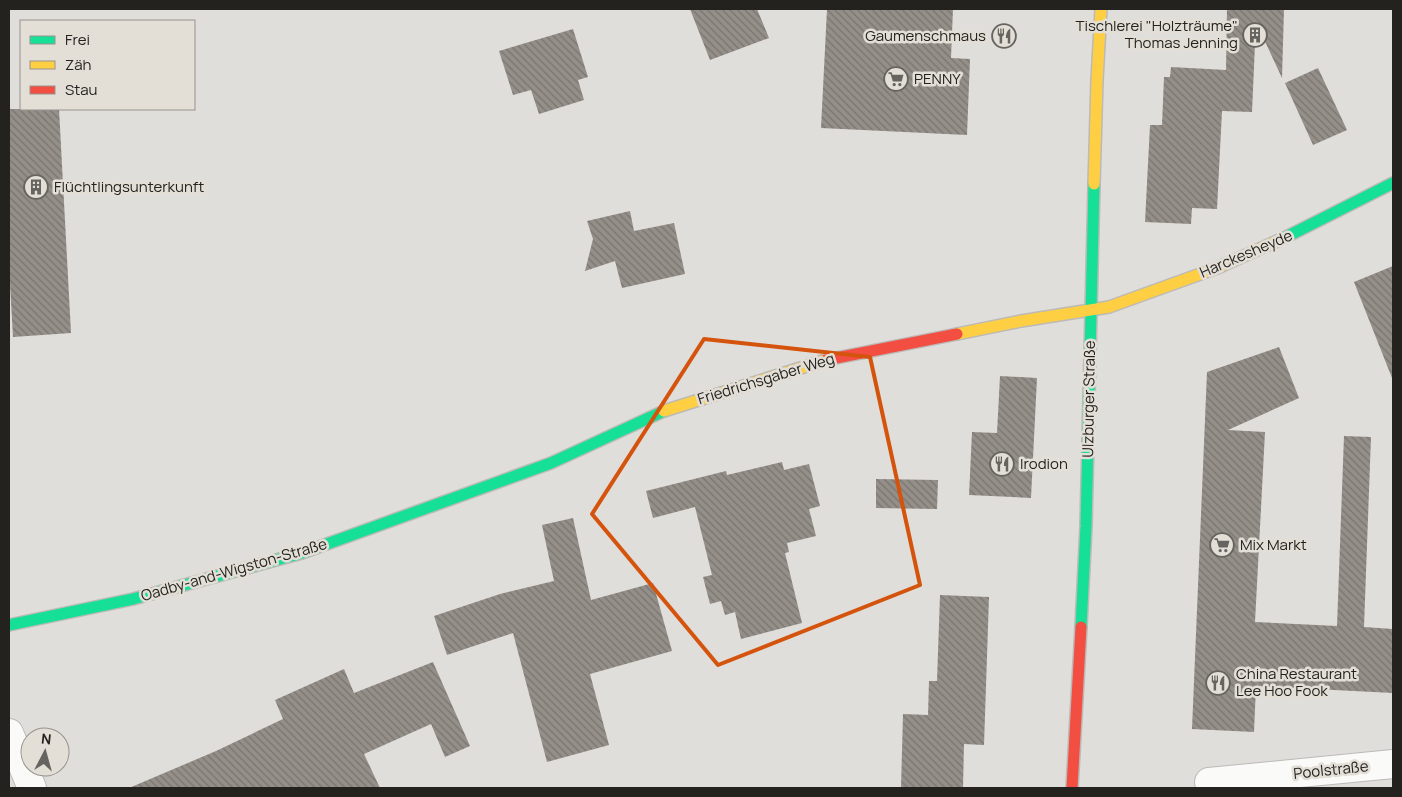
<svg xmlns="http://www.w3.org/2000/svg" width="1402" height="797" viewBox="0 0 1402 797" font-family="Manrope,sans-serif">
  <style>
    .building { fill: url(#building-back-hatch) }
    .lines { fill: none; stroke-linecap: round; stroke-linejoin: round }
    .street-casing { stroke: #bcbab7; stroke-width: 30 }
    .fast-casing { stroke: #bcbab7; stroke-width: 14 }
    .slow-casing { stroke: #bcbab7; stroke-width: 14 }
    .jam-casing { stroke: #bcbab7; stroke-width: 14 }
    .street { stroke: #fafaf9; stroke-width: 28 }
    .fast { stroke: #16e098; stroke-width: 11 }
    .slow { stroke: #ffcf43; stroke-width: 11 }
    .jam { stroke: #f24e42; stroke-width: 11 }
    .marked { fill: none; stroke: #d4540e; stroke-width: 4; stroke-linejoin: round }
    .labels { text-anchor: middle; stroke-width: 5; stroke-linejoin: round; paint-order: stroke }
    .poi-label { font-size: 15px; fill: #24221f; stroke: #e3dfd7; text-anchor: start }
    .street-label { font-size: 15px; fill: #24221f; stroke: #e3dfd7 }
  </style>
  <defs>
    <pattern id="building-back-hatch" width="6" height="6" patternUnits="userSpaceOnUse" patternTransform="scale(1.25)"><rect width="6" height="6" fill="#948f88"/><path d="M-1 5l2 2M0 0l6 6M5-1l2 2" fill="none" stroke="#79746f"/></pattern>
  </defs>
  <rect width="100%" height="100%" fill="#e0deda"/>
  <!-- building -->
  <path class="building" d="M690 9H757L769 38 710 60Z
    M827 9H953L951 58 970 59 967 135 821 128Z
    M1227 9H1284L1282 78 1256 22 1252 112 1222 111 1217 209 1192 208 1191 224 1145 222 1150 125H1162L1164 77H1170L1171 67 1226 70Z
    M573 29 588 77 578 80 584 100 539 114 531 90 513 95 499 51Z
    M1318 68 1347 130 1313 145 1285 83Z
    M9 109H59L71 333 13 337 9 266Z
    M630 211 634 231 674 223 685 274 622 288 615 261 585 271 593 239 587 221Z
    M1393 266V377L1392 378 1354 282Z
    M1279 347 1299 398 1228 430 1265 432 1255 622 1337 626 1344 436 1371 437 1364 627 1393 629V693L1256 686 1254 732 1192 729 1207 372Z
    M1000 376 1037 378 1031 498 969 495 972 432 997 433Z
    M782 462 784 470 809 464 820 506 809 509 816 536 787 543 789 552 785 553 802 623 741 639 735 612 725 615 721 601 710 604 703 577 712 575 695 507 653 518 646 491 726 471 727 475Z
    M876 479 938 480 937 509 876 508Z
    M573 518 591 600 653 583 672 651 590 674 609 745 547 762 513 633 447 655 434 616 500 594 554 581 542 525Z
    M940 595 989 597 984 745 964 744 963 788H901L903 714 928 715 929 681H937Z
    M433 662 470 746 445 757 431 724 364 754 380 788H129L216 751 283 719 275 700 344 669 354 693Z"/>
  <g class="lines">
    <!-- street casing -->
    <g class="street-casing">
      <path id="street" d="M9 733 32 788
        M1209 782 1393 764"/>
    </g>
    <!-- fast casing -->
    <g class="fast-casing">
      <path id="fast" d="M1284 238 1393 183
        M9 625 133 599 302 553 551 463 664 411
        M1081 627 1086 526 1094 184"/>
    </g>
    <!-- slow casing -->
    <g class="slow-casing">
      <path id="slow" d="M1094 184 1097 80 1101 9
        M957 334 1021 321 1109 307 1217 268 1284 238
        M664 411 826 360"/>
    </g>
    <!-- jam casing -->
    <g class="jam-casing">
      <path id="jam" d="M826 360 957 334
        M1072 788 1081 627"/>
    </g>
    <!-- street -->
    <use href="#street" class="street"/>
    <!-- fast -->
    <use href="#fast" class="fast"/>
    <!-- slow -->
    <use href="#slow" class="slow"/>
    <!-- jam -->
    <use href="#jam" class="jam"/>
  </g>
  <!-- marked area -->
  <path class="marked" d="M704 339 870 357 920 585 718 665 592 514Z"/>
  <!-- icons -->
  <defs>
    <g id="building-ring" transform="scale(1.25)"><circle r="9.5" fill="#e3dfd7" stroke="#666460" stroke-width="1.5"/><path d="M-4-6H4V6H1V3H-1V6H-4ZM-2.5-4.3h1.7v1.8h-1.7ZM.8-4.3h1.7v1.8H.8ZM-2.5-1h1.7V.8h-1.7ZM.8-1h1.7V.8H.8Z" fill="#666460"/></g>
    <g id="restaurant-ring" transform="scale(1.25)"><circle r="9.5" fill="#e3dfd7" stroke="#666460" stroke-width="1.5"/><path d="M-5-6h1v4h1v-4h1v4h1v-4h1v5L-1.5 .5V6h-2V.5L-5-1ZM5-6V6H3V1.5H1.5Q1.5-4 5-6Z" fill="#666460"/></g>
    <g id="supermarket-ring" transform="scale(1.25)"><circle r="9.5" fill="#e3dfd7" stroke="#666460" stroke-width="1.5"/><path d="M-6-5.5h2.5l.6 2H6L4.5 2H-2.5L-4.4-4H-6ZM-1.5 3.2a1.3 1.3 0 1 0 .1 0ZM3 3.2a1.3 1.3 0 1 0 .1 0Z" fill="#666460"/></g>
  </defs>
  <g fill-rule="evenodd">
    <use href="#building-ring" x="1255" y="35"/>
    <use href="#restaurant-ring" x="1004" y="36"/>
    <use href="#supermarket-ring" x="896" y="79"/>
    <use href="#building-ring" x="36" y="187"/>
    <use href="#restaurant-ring" x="1002" y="464"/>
    <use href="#supermarket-ring" x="1222" y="545"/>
    <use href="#restaurant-ring" x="1218" y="683"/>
  </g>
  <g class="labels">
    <!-- poi labels -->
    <g class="poi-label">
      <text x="1238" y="31" text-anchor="end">Tischlerei "Holzträume"<tspan x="1238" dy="17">Thomas Jenning</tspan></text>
      <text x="986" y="41" text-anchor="end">Gaumenschmaus</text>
      <text x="914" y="84">PENNY</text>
      <text x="54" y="192">Flüchtlingsunterkunft</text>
      <text x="1020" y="469">Irodion</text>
      <text x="1240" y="550">Mix Markt</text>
      <text x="1236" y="679">China Restaurant<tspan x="1236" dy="17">Lee Hoo Fook</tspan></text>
    </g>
    <!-- street labels -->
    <g class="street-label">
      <text transform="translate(1246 254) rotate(-23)" y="5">Harckesheyde</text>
      <text transform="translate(766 379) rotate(-17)" y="5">Friedrichsgaber Weg</text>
      <text transform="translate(1089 399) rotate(-89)" y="5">Ulzburger Straße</text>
      <text transform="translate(234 570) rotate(-16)" y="5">Oadby-and-Wigston-Straße</text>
      <text transform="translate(1331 770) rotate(-6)" y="5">Poolstraße</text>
    </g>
  </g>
  <!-- border -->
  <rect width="1402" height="797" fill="none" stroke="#24221f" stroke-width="20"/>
  <!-- legend -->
  <rect x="20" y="20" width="175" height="90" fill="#e3dfd7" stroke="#97938d"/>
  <rect x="30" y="36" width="25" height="8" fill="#16e098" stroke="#97938d"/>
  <text x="65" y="45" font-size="15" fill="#24221f">Frei</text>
  <rect x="30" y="61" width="25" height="8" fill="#ffcf43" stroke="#97938d"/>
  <text x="65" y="70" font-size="15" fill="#24221f">Zäh</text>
  <rect x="30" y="86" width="25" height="8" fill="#f24e42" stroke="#97938d"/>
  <text x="65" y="95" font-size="15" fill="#24221f">Stau</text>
  <!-- north arrow -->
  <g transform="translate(45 752) rotate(6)"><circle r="24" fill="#e3dfd7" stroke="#97938d"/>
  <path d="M0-4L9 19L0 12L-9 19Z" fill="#666460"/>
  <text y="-8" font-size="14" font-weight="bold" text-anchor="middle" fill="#24221f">N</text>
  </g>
</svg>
